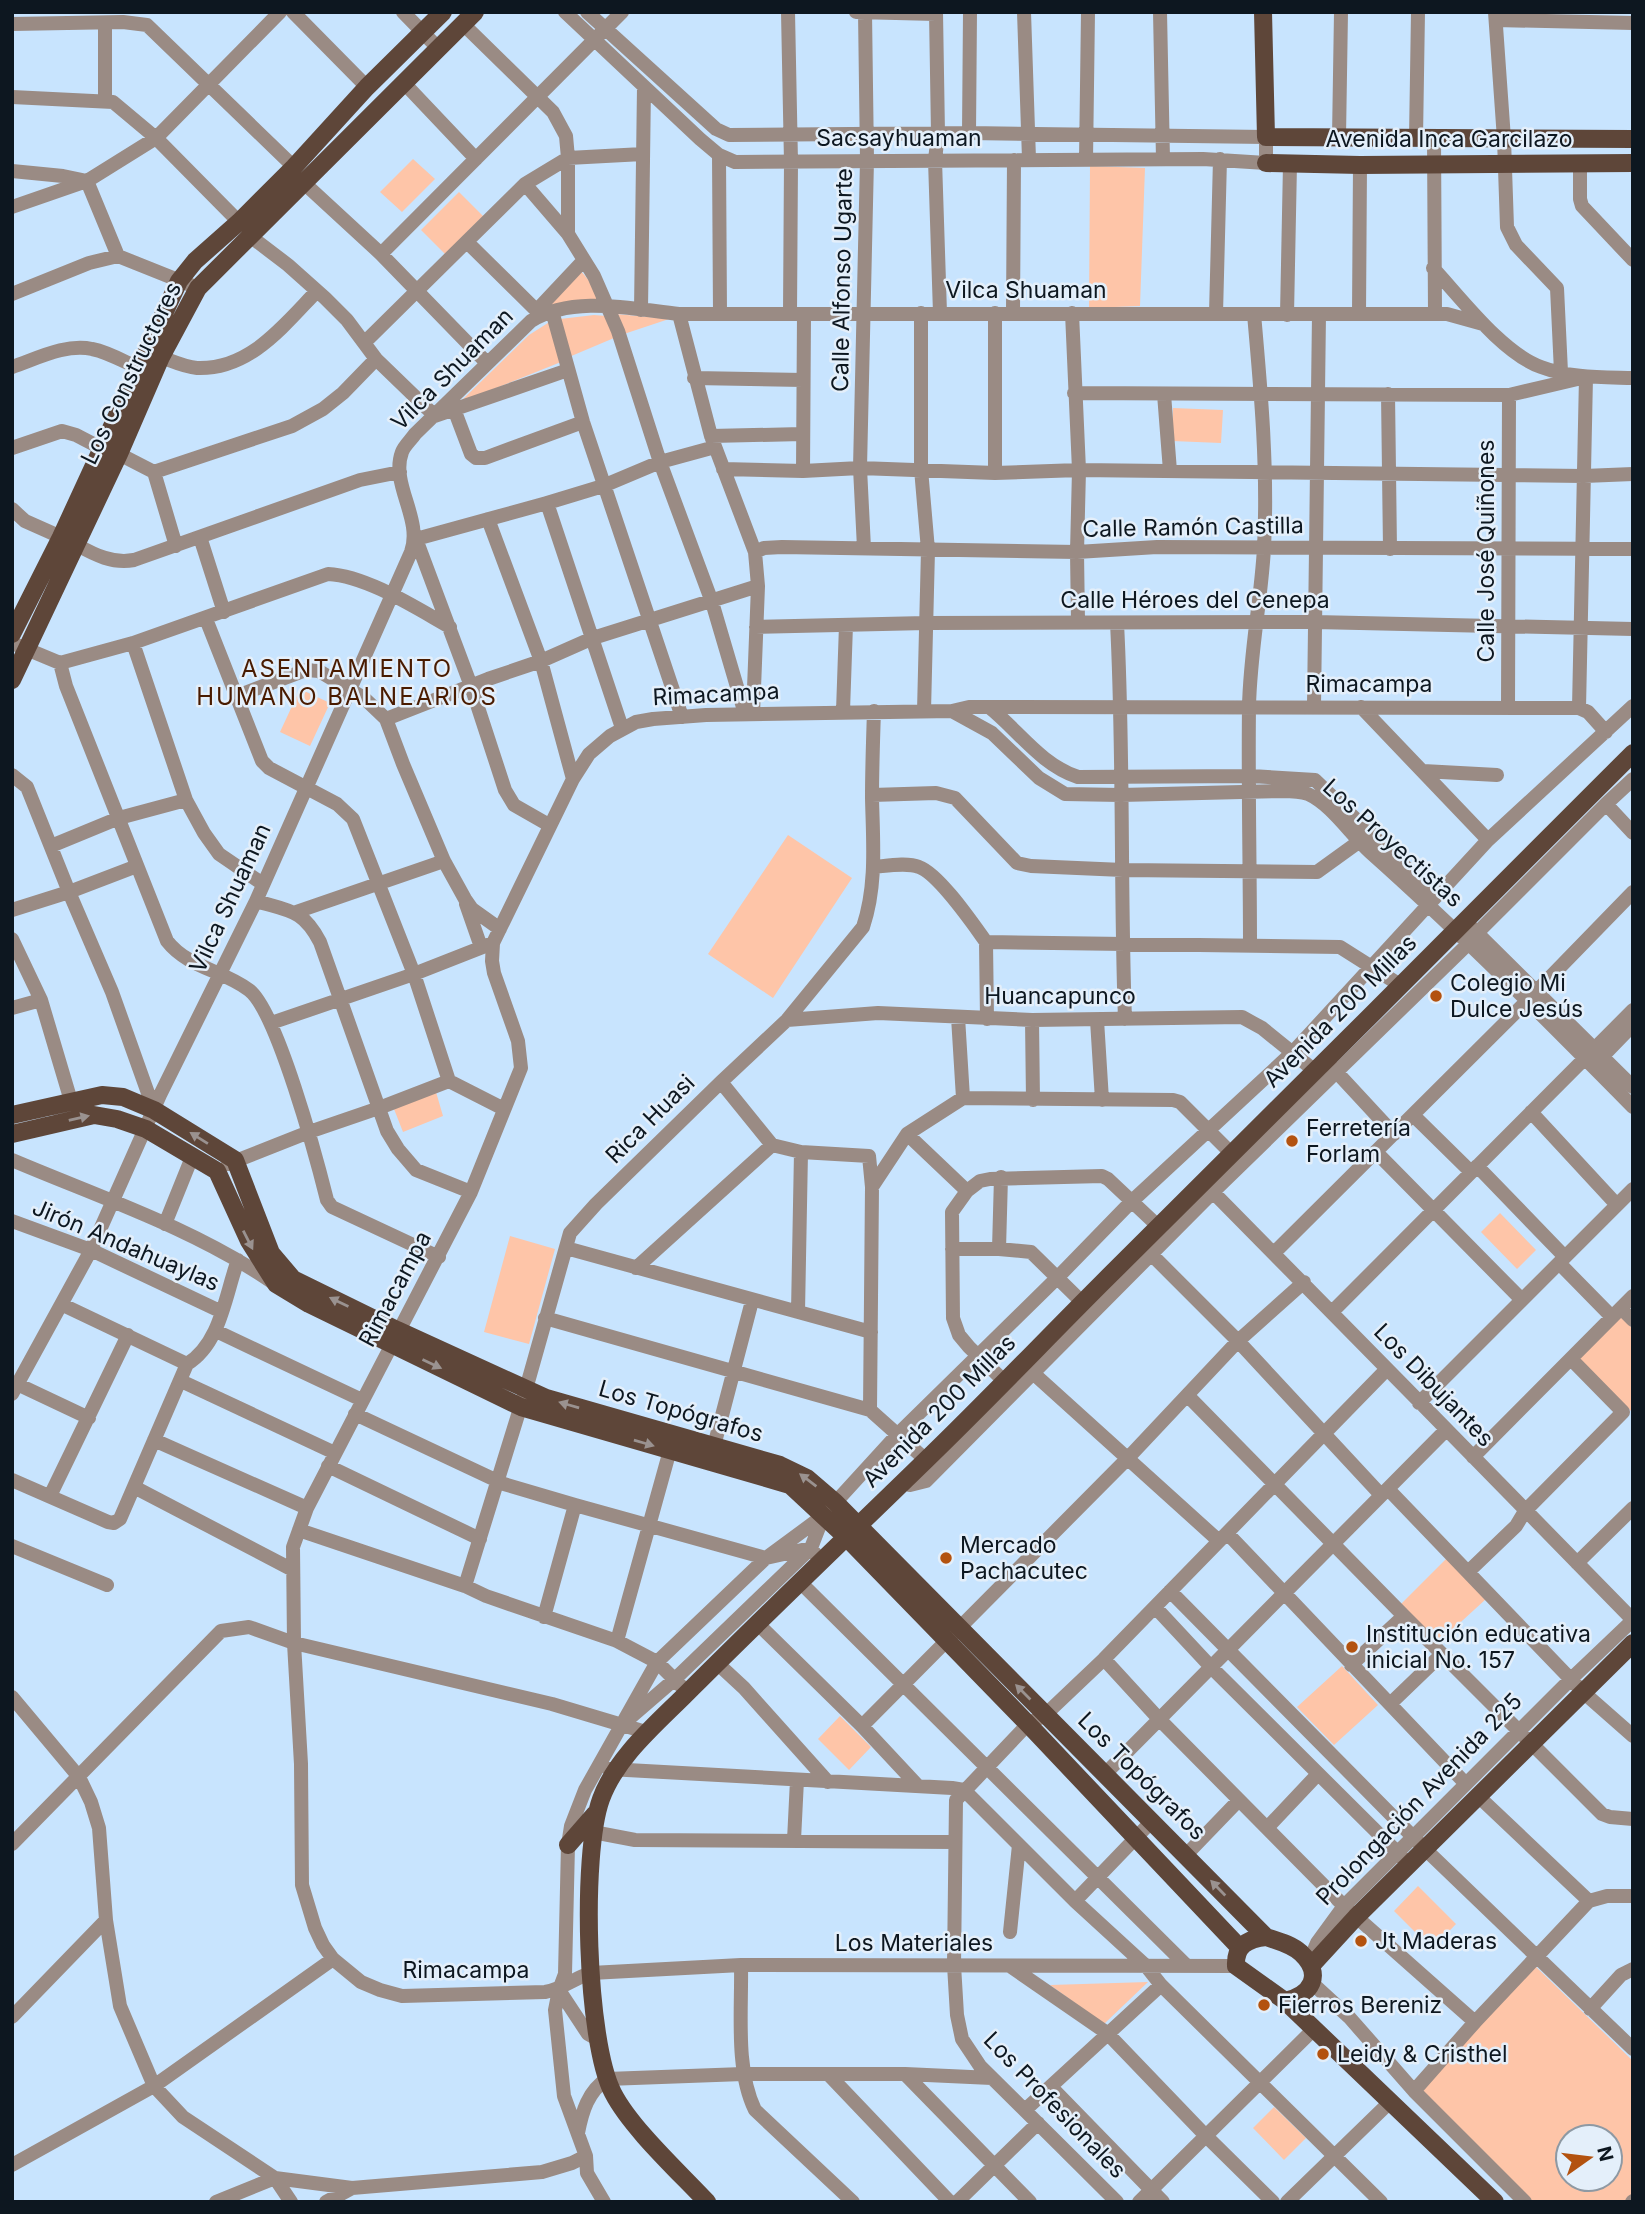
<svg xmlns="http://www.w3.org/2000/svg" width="1645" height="2214" viewBox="0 0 1645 2214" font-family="Inter,sans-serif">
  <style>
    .green { fill: #fec5a8; fill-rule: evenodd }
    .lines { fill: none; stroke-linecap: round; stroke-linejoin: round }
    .minor { stroke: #9a8b84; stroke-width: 14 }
    .major { stroke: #5e4639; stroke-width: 18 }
    .oneway { fill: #9a9290 }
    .poi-dot { fill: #b3520f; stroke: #e4effa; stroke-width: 2.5 }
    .labels { text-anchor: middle; stroke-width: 5; stroke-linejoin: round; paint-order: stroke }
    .street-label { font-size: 23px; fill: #0d1720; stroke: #e4effa }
    .poi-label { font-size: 23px; fill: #0d1720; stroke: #e4effa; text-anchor: start }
    .neighbourhood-label { font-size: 24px; letter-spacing: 2px; fill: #491b00; stroke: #e4effa }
  </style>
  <rect width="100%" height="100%" fill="#c8e4fe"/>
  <!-- green -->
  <path class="green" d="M413 159 435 179 402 212 380 192Z
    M1090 166 1145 168 1140 306 1089 308Z
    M459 192 483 216 445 254 421 230Z
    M580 270 591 283 601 301 542 309Z
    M616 314 669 319 624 334Z
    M594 315 606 316 614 338 569 357 560 319Z
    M551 321 561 362 459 403 529 335Z
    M1173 408 1223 410 1221 443 1172 441Z
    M300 689 330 703 310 746 280 732Z
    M788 835 852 878 773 998 708 954Z
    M436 1092 443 1116 403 1132 394 1109Z
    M1500 1213 1536 1250 1517 1269 1481 1232Z
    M510 1236 555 1249 529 1344 484 1332Z
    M1620 1316 1633 1329V1413L1579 1358Z
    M1447 1558 1486 1599 1439 1642 1399 1606Z
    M1342 1666 1378 1705 1334 1745 1297 1707Z
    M840 1716 871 1747 849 1770 818 1739Z
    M1418 1886 1456 1924 1432 1949 1394 1911Z
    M1533 1964 1633 2061V2196L1627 2202H1532L1421 2090ZM1568 2137H1610V2179H1568Z
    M1148 1982 1104 2024 1050 1985Z
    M1274 2107 1306 2138 1284 2160 1253 2128Z"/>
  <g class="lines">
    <!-- minor -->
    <path class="minor" d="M293 12 367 87
      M403 12 438 48
      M565 12 700 139 719 155 735 162 1203 159 1266 163V137L969 133 729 135 716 129 587 12
      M788 12 791 162 790 314
      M856 12 936 14
      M936 12 938 134 935 160 940 313
      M1024 12 1029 159
      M1160 12 1163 159
      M1495 12 1504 139 1507 227 1516 245 1557 288 1561 372
      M1496 20 1633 23
      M105 23V100
      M12 24 123 22 147 25 294 167
      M463 24 553 112 566 136 568 158V234L594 276 618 331 660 462 712 602 745 714
      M404 83 476 159
      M12 97 113 102 156 138 239 222
      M969 133 970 12
      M1339 137 1341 12
      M1416 138 1418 12
      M1434 138 1435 314
      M719 155 720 314
      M1086 160 1088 12
      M1580 163V199L1582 206 1633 260
      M12 171 63 176 87 181
      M87 181 118 256
      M304 183 381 254 487 363
      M525 184 568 234
      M12 207 87 181 156 138 280 12
      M250 236 288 265 325 298 347 320 376 359 435 416 568 370
      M467 242 541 315
      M381 254 622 12
      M1433 268C1461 298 1502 353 1541 367 1570 378 1602 377 1633 378
      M12 294 89 263 118 256 198 288
      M537 310 584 260
      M641 310 644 87
      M552 311 583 422 682 717
      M921 313V469L928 550 924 711
      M995 313V473
      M1013 313 1014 160
      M1072 313 1079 470 1077 552 1078 622
      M679 314 711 436 755 552 758 586 753 714
      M1216 314 1220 159
      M1359 314 1360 165
      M1287 315 1290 164
      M364 343 525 184 568 158 643 154
      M161 357C172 361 185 367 197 368 250 370 284 325 317 291
      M12 367C36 359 66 343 92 349 108 352 123 361 138 368
      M694 378 803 380
      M1074 393 1509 395 1586 377 1579 708
      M1164 394 1170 471
      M1388 394 1390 549
      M454 409 471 454 476 458H485L583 422
      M711 436 802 434
      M12 448 62 431 76 435 101 448
      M119 454 154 472 292 426 323 409 343 393 376 359
      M723 469 803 471 860 468 995 473 1079 470 1584 476 1633 474
      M803 471 804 314
      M154 472 176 546
      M547 503 622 728
      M12 509 25 521 61 537
      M488 519 541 661 573 779
      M200 537 224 612
      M77 545C95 555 113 564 134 560L360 480 400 472
      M864 548 860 468 867 160 865 12
      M755 552 764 548 782 547 1077 552 1157 547 1633 549
      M206 619 262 761 269 768 337 804 353 819 414 974 449 1081 504 1109
      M1117 623C1124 755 1120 887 1125 1019
      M756 627 926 623 1315 622 1633 629
      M12 643 60 663 66 686 167 941C188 968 223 970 249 990 277 1011 317 1160 327 1200L332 1207 439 1257
      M133 643 186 800 204 833 219 854 263 884
      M60 663 133 643 328 574C367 576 416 608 450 627
      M237 696 306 670 319 671 364 698 386 719 403 764 444 861 465 899 472 909 500 929
      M1314 706 1319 314
      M989 707C1018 730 1041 765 1078 777L1251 776 1315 780 1436 896
      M1361 707 1488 840
      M1508 707 1509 395
      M843 711 846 625
      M952 711 992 733 1039 778 1065 794 1121 795 1282 791C1291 791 1300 791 1308 794 1332 805 1350 834 1370 852 1461 933 1547 1020 1633 1107
      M386 719 488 679 541 661 593 638 758 586
      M1423 771 1497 775
      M12 775 27 787 69 892 112 992 154 1110
      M1633 779 1606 804 1633 833
      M872 795 936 793 955 798 1017 863 1031 866 1123 870 1317 872 1371 833
      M549 825 514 805 505 790 471 686 416 539 547 503 603 486 660 462 715 447
      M51 846 119 818 186 800
      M874 867C886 866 907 862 919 867 939 874 973 924 986 942L1340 947 1400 985
      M256 901C289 911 303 909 320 942L387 1131 398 1149 416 1170 471 1192
      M466 904 481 947
      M12 910 69 892 137 866
      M296 912 444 861
      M1465 921 1633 1087
      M1477 933 1606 804
      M12 939 41 1000 71 1101
      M986 942 987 1019
      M1250 946C1250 866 1248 786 1249 707 1250 653 1261 601 1264 548 1268 470 1261 392 1254 314
      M12 1008 41 1000
      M958 1017 963 1098
      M787 1020 878 1013 1032 1020 1242 1017 1262 1028 1315 1071
      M1032 1020 1033 1100
      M1097 1020 1102 1100
      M271 1023 414 974 493 943
      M1602 1057 1633 1025
      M1331 1066 1394 1134
      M721 1082 772 1145 801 1152 869 1156 872 1187 870 1410 926 1460
      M1531 1112 1617 1205
      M1413 1115 1471 1172
      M907 1134 967 1191
      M1376 1152 1522 1300
      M12 1160C99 1197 193 1228 272 1282
      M228 1164 309 1132 379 1108 449 1081
      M1477 1166 1565 1257
      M1207 1186C1350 1330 1491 1475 1633 1620
      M872 1187 907 1134 963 1098 1173 1100 1180 1102 1232 1154
      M12 1221 91 1250 222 1312
      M165 1224 192 1157
      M1159 1227 1108 1179 1102 1176 990 1179 980 1181 967 1191 952 1212 953 1318 959 1335 969 1347 1004 1381 1033 1373 1219 1541
      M566 1248 871 1332
      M952 1249H999L1031 1252 1083 1303
      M999 1249 1001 1177
      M1274 1253 1527 1001 1633 892
      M1151 1254 1238 1341 1381 1495
      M1559 1263 1612 1317
      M636 1268 772 1145
      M63 1305 187 1364
      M1621 1308 1633 1320
      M798 1312 801 1152
      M1332 1312 1633 1010
      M545 1318 870 1410
      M216 1331 362 1400
      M181 1381 335 1453
      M17 1384 89 1418
      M12 1394 91 1250 160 1095 256 901 411 552C423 519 390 484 402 452 404 446 411 440 415 434L531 321C573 295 632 309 679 314H1447L1483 324
      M1188 1396 1404 1616 1602 1814 1610 1817 1633 1819
      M1419 1403 1633 1189
      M355 1414 504 1484 575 1505 766 1558 811 1548 821 1562
      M154 1440 307 1508
      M714 1446 752 1301
      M1473 1457 1633 1296
      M328 1466 480 1539
      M12 1480 108 1522 114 1523 120 1519 187 1364C221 1343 225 1295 238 1260
      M904 1480 910 1485 926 1481 1213 1192 1469 943
      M134 1487 293 1570
      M1388 1489 1583 1692 1633 1736
      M50 1496 128 1335
      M299 1530 465 1586 486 1596 617 1641 657 1662 688 1693
      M1227 1533 1466 1784
      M12 1546 107 1585
      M1577 1563 1633 1508
      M1468 1572 1516 1526 1525 1511 1623 1412 1571 1359
      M799 1581 1187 1966
      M465 1586 526 1389 570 1233 596 1204 721 1082 787 1020 863 927C877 885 873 842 872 798 872 769 873 740 874 711
      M1170 1591 1425 1849 1633 2049
      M1155 1607 1211 1667 1403 1858
      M544 1617 575 1505
      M758 1624 862 1726 918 1786
      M617 1641 672 1443
      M1104 1659 1159 1719 1344 1906 1475 2022
      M717 1663 744 1688 828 1782
      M1351 1665 1404 1616
      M12 1697 79 1777 91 1802 99 1828 106 1920 120 2006 154 2086 183 2117 275 2178 291 2202
      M1390 1704 1442 1654
      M631 1717 675 1679 811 1548 823 1517
      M862 1726 1127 1459 1238 1341 1304 1282
      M609 1769 952 1788 964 1790 1075 1901 1146 1966 1161 1985 1381 2202
      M1105 1774 1446 1430
      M1478 1796 1589 1901
      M1267 1828 1318 1774
      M593 1832 635 1840 955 1842
      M794 1840 797 1780
      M12 1844 221 1631 249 1627 294 1643 552 1704 649 1733
      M1186 1855 1239 1800
      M1075 1901 1152 1821
      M1010 1932 1019 1845
      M1316 1960 1314 1950 1317 1943 1344 1906 1571 1679 1633 1620
      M741 1965C742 2010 735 2069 755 2110L853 2202
      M1010 1966 1107 2033 1205 2135 1273 2202
      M1236 1966 741 1965 591 1973C574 1978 563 1989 545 1992L402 1996 380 1990 361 1982 333 1959 323 1945 315 1928 302 1885 301 1764 294 1643 293 1547 307 1508 471 1192 521 1068 518 1041 494 973 492 961 493 943 573 779 589 754 610 736 636 722 653 719 706 715 952 711 969 707 1579 708 1588 712 1606 732
      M1312 1983 1349 2017 1414 2091 1525 2202
      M559 1990 555 2010 564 2096 586 2156 587 2173 604 2202
      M1590 2009 1621 1975 1633 1969
      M12 2017 106 1920
      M597 2039 588 2034 559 1990 565 1974 568 1845 571 1826 585 1790 657 1662 766 1558 823 1516 897 1435 1057 1278 1131 1202 1293 1052 1488 840 1633 706
      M828 2074 950 2202
      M905 2074 1030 2202
      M1051 2087 1163 2202
      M1414 2091 1475 2022 1589 1901 1607 1896H1633
      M1025 2110 1161 1985
      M578 2133C582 2112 588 2091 607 2079L743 2074H905L992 2078
      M12 2165 154 2086 333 1959
      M216 2202 275 2178 352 2188 542 2172 572 2163 586 2156
      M326 2202 352 2188
      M957 2202 1038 2123
      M1117 2202 980 2066 962 2039 957 2015 954 1965 956 1800 1028 1724 1045 1715 1104 1659 1387 1369
      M1139 2202 1315 2028
      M1287 2202 1391 2101
      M1632 2202 1633 2201"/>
    <!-- major -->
    <path class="major" d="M1263 12 1266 137 1633 139
      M1266 163 1360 165 1633 163
      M12 634 61 537 179 281 195 261 239 222 294 167 367 87 443 12
      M12 680 119 454 161 357 198 288 475 12
      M12 1115 102 1095 123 1097 154 1110 235 1160 271 1253 293 1279 397 1330 546 1398 780 1465 807 1478 835 1502 1266 1937
      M12 1134 94 1115 117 1119 146 1129 217 1171 249 1241 276 1284 309 1304 521 1407 790 1485 846 1537 1028 1724 1239 1947
      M568 1845 595 1814
      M1266 1937C1278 1941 1291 1944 1301 1953 1324 1975 1311 1995 1285 2001L1236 1966C1235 1946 1247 1939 1266 1937Z
      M1311 1966 1356 1917 1633 1643
      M1285 2001 1495 2202
      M707 2202C679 2172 631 2128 613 2093 586 2041 581 1854 601 1799 617 1755 660 1721 692 1688 769 1611 848 1536 926 1460 986 1402 1043 1342 1102 1283 1280 1107 1456 930 1633 753"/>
  </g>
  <!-- one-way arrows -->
  <defs><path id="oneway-solid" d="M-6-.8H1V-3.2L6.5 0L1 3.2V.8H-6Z" transform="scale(1.75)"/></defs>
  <g class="oneway">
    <use href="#oneway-solid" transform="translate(79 1118) rotate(-13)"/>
    <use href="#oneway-solid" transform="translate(199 1138) rotate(-148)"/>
    <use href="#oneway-solid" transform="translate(248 1240) rotate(63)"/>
    <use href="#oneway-solid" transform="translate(339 1302) rotate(-154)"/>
    <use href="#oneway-solid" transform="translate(432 1364) rotate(25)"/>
    <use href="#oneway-solid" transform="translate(569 1405) rotate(-164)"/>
    <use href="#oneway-solid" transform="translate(644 1443) rotate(16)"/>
    <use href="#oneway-solid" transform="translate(808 1480) rotate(-143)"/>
    <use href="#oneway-solid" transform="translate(1023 1692) rotate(-135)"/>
    <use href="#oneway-solid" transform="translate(1218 1888) rotate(-134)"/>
  </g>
  <!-- markers -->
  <g class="poi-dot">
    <circle cx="1436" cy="996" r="7"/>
    <circle cx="1292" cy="1141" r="7"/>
    <circle cx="946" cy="1558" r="7"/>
    <circle cx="1352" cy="1647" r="7"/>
    <circle cx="1361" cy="1941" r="7"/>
    <circle cx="1264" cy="2005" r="7"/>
    <circle cx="1323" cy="2054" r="7"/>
  </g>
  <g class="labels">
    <!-- street labels -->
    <g class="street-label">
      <text x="899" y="146">Sacsayhuaman</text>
      <text x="1449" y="147">Avenida Inca Garcilazo</text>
      <text transform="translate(842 280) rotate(-89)" y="8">Calle Alfonso Ugarte</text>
      <text x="1026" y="298">Vilca Shuaman</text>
      <text transform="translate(452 369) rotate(-45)" y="8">Vilca Shuaman</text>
      <text transform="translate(131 373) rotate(-64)" y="8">Los Constructores</text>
      <text transform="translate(1193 527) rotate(-1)" y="8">Calle Ramón Castilla</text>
      <text transform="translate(1486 551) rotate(-90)" y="8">Calle José Quiñones</text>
      <text x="1195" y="608">Calle Héroes del Cenepa</text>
      <text x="1369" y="692">Rimacampa</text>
      <text transform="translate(716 694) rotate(-3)" y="8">Rimacampa</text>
      <text transform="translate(1393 843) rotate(42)" y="8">Los Proyectistas</text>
      <text transform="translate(230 898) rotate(-65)" y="8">Vilca Shuaman</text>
      <text x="1060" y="1004">Huancapunco</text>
      <text transform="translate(1340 1011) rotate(-45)" y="8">Avenida 200 Millas</text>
      <text transform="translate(650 1119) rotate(-45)" y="8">Rica Huasi</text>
      <text transform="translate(126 1245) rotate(23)" y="8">Jirón Andahuaylas</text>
      <text transform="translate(395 1289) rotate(-62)" y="8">Rimacampa</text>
      <text transform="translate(1434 1385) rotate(46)" y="8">Los Dibujantes</text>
      <text transform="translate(681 1411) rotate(16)" y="8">Los Topógrafos</text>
      <text transform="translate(939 1411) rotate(-45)" y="8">Avenida 200 Millas</text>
      <text transform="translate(1142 1776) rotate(45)" y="8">Los Topógrafos</text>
      <text transform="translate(1419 1799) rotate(-46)" y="8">Prolongación Avenida 225</text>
      <text x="914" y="1951">Los Materiales</text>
      <text x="466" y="1978">Rimacampa</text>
      <text transform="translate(1055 2105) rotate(46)" y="8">Los Profesionales</text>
    </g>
    <!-- poi labels -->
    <g class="poi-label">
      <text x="1450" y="991">Colegio Mi<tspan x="1450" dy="26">Dulce Jesús</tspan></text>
      <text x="1306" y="1136">Ferretería<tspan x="1306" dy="26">Forlam</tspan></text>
      <text x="960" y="1553">Mercado<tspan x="960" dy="26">Pachacutec</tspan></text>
      <text x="1366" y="1642">Institución educativa<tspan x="1366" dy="26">inicial No. 157</tspan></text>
      <text x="1375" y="1949">Jt Maderas</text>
      <text x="1278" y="2013">Fierros Bereniz</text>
      <text x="1337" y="2062">Leidy &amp; Cristhel</text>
    </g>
    <!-- neighbourhood labels -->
    <g class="neighbourhood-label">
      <text x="347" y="677">ASENTAMIENTO<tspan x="347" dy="28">HUMANO BALNEARIOS</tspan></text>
    </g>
  </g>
  <!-- border -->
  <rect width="1645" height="2214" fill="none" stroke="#0d1720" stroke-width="28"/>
  <!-- north arrow -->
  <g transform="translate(1589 2158) rotate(76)"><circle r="33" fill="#e4effa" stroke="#8e99a3" stroke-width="2"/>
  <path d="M0-5L12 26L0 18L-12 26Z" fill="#b3520f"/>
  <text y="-10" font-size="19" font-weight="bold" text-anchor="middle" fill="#0d1720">N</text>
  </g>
</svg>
